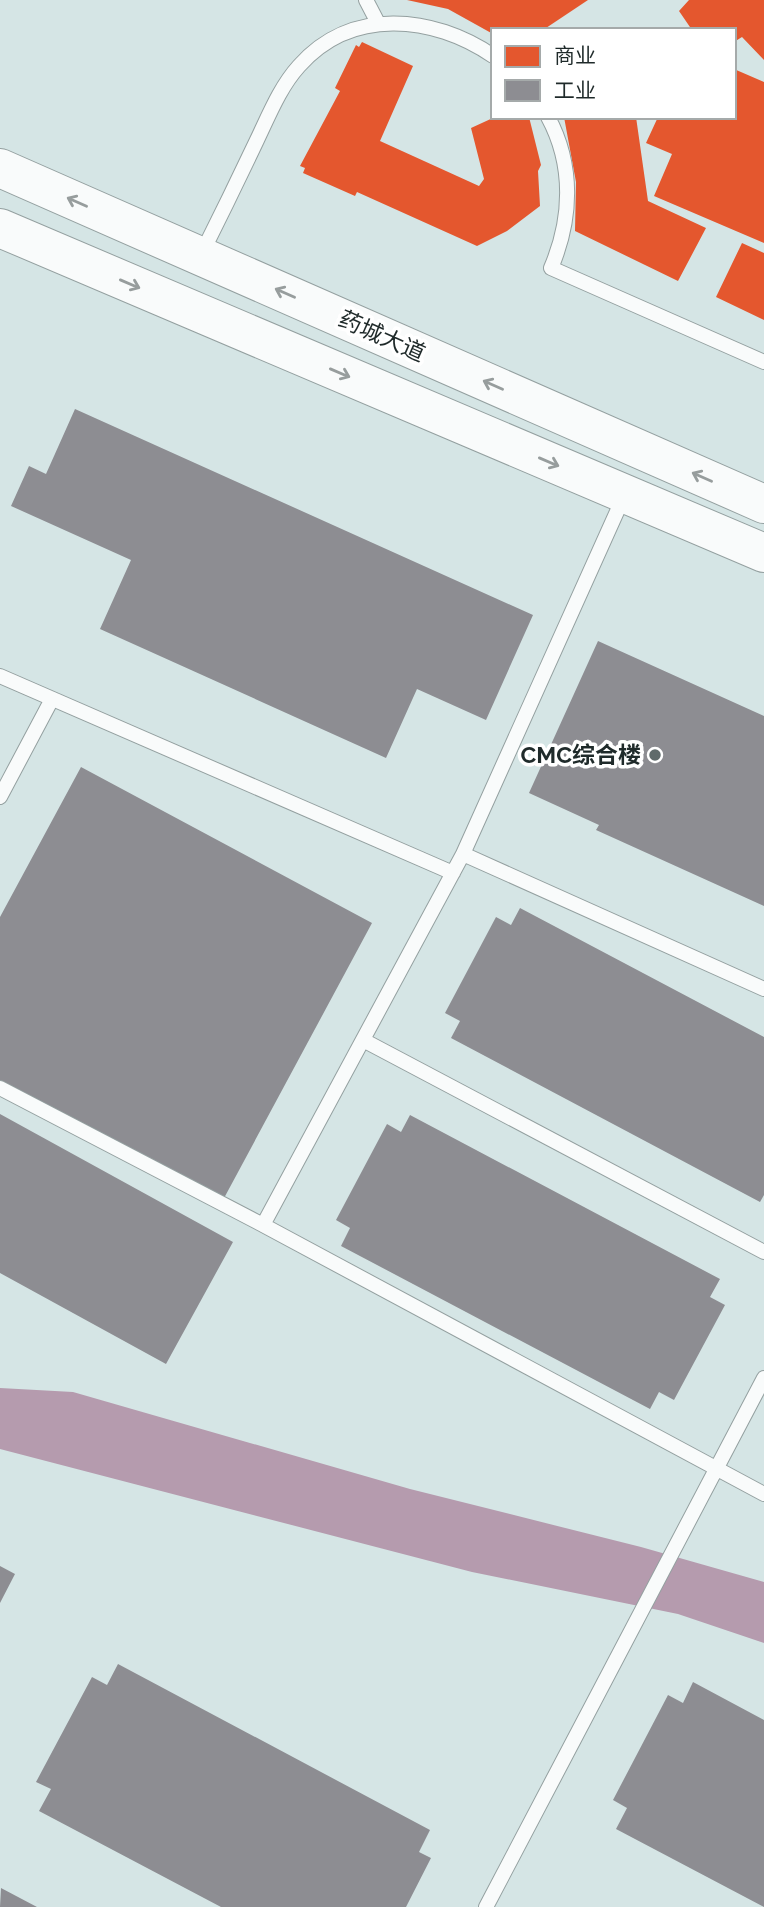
<svg xmlns="http://www.w3.org/2000/svg" width="764" height="1907" viewBox="0 0 764 1907" font-family="Raleway,'Noto Sans SC',sans-serif">
  <style>
    .water { fill: #b59bae }
    .shops { fill: #e4572e }
    .industry { fill: #8d8d92 }
    .lines { fill: none; stroke-linecap: round; stroke-linejoin: round }
    .service-casing { stroke: #94a0a0; stroke-width: 16 }
    .secondary-casing { stroke: #94a0a0; stroke-width: 40 }
    .service { stroke: #f9fbfb; stroke-width: 14 }
    .secondary { stroke: #f9fbfb; stroke-width: 38 }
    .oneway { stroke: #979d9d }
    .poi-dot { fill: #5f6b6b; stroke: #fff; stroke-width: 2.5 }
    .labels { text-anchor: middle; stroke-width: 7; stroke-linejoin: round; paint-order: stroke }
    .street-label { font-size: 23px; fill: #1f2a2a; stroke: #fff }
    .poi-label { font-size: 23px; font-weight: bold; fill: #1f2a2a; stroke: #fff; text-anchor: end }
  </style>
  <rect width="100%" height="100%" fill="#d5e5e5"/>
  <!-- water -->
  <path class="water" d="M0 1388 73 1392 410 1489 641 1547 764 1582V1643L678 1614 472 1572 0 1449Z"/>
  <!-- shops -->
  <path class="shops" d="M407 0H588L543 30H493V34L448 9Z
    M689 0H764V60L742 37 734 42V30H692L679 11Z
    M362 42 413 66 380 141 479 186 484 179 471 128 495 117H529L541 165 538 171 540 206 507 231 477 246 357 192 355 196 303 173 305 168 300 166 340 91 335 88 356 45 359 47Z
    M734 69 764 82V243L654 196 672 154 646 143 658 117H734Z
    M564 117H636L648 201 706 228 678 281 575 231 576 182Z
    M742 243 764 253V320L716 297Z"/>
  <!-- industry -->
  <path class="industry" d="M75 409 533 615 486 720 417 689 386 758 100 629 131 560 11 506 29 466 46 474Z
    M598 641 764 716V906L596 830 599 825 529 793Z
    M81 767 372 923 223 1200 0 1080V917Z
    M520 908 764 1037V1195L760 1202 451 1038 460 1021 445 1013 496 917 511 925Z
    M0 1114 233 1242 166 1364 0 1273Z
    M410 1115 720 1279 710 1297 725 1305 674 1400 659 1392 650 1409 341 1246 350 1228 336 1220 387 1124 401 1132Z
    M0 1566 15 1574 0 1603Z
    M118 1664 430 1830 419 1852 431 1858 406 1907H221L39 1811 51 1789 36 1782 92 1677 107 1685Z
    M693 1682 764 1720V1907L616 1829 627 1808 613 1800 668 1695 683 1703Z
    M1 1888 37 1907H0Z"/>
  <g class="lines">
    <!-- service casing -->
    <g class="service-casing">
      <path id="service" d="M366 0 378 23
        M548 117C574 165 572 219 551 268L764 362
        M201 255C220 217 239 178 257 140 269 115 280 87 299 66 351 7 433 15 493 56
        M624 496 463 854 263 1225 764 1494
        M0 676 453 873
        M0 797 52 699
        M463 854 764 989
        M363 1040 764 1252
        M0 1088 263 1225
        M486 1907 764 1378"/>
    </g>
    <!-- secondary casing -->
    <g class="secondary-casing">
      <path id="secondary" d="M0 168 764 504
        M0 228 764 553"/>
    </g>
    <!-- service -->
    <use href="#service" class="service"/>
    <!-- secondary -->
    <use href="#secondary" class="secondary"/>
  </g>
  <!-- one-way arrows -->
  <defs><path id="oneway-shaft" d="M-6 0H5M1.5-3L5.5 0L1.5 3" fill="none" stroke-width="1.6" stroke-linecap="round" stroke-linejoin="round" transform="scale(1.75)"/></defs>
  <g class="oneway">
    <use href="#oneway-shaft" transform="translate(77 202) rotate(-156)"/>
    <use href="#oneway-shaft" transform="translate(130 284) rotate(23)"/>
    <use href="#oneway-shaft" transform="translate(285 293) rotate(-156)"/>
    <use href="#oneway-shaft" transform="translate(340 373) rotate(23)"/>
    <use href="#oneway-shaft" transform="translate(493 385) rotate(-156)"/>
    <use href="#oneway-shaft" transform="translate(549 462) rotate(23)"/>
    <use href="#oneway-shaft" transform="translate(702 477) rotate(-156)"/>
  </g>
  <!-- markers -->
  <circle class="poi-dot" cx="655" cy="755" r="7"/>
  <g class="labels">
    <!-- street labels -->
    <g class="street-label">
      <text transform="translate(382 336) rotate(24)" y="8">药城大道</text>
    </g>
    <!-- poi labels -->
    <g class="poi-label">
      <text x="641" y="763">CMC综合楼</text>
    </g>
  </g>
  <!-- legend -->
  <rect x="491" y="28" width="245" height="91" fill="#ffffff" stroke="#a5aaaa" stroke-width="2"/>
  <rect x="505" y="46" width="35" height="21" fill="#e4572e" stroke="#a5aaaa" stroke-width="2"/>
  <text x="554" y="63" font-size="21" fill="#1f2a2a">商业</text>
  <rect x="505" y="80" width="35" height="21" fill="#8d8d92" stroke="#a5aaaa" stroke-width="2"/>
  <text x="554" y="98" font-size="21" fill="#1f2a2a">工业</text>
</svg>
